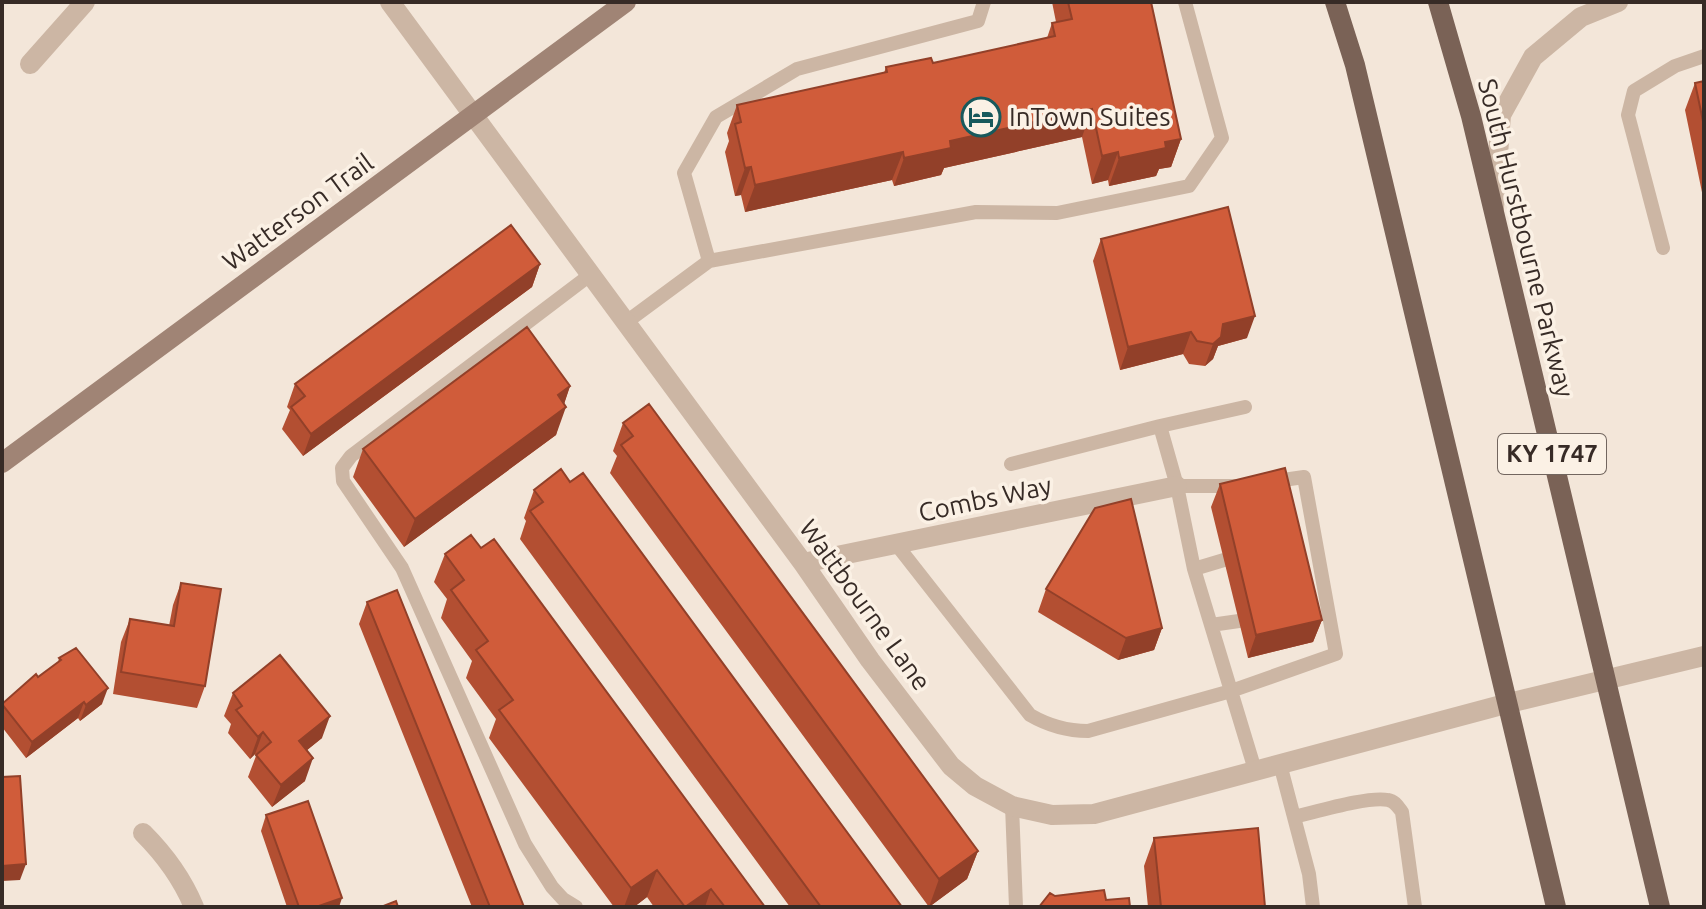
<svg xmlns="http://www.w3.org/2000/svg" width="1706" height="909" viewBox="0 0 1706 909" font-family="Ubuntu,sans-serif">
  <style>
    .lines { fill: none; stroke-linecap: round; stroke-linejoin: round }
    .service { stroke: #ccb6a4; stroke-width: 14 }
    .minor { stroke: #ccb6a4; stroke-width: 20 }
    .secondary { stroke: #a08475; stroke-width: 20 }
    .primary { stroke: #7a6256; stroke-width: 20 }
    .wall { fill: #b34f32 }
    .shaded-wall { fill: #924029 }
    .building { fill: #d05c3a; stroke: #924029; stroke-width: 2 }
    .labels { text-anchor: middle; stroke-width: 7; stroke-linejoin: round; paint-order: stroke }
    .shield { fill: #fbf1e5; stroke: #72665f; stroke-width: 2 }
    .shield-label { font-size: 24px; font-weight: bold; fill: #372b26 }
    .poi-label { font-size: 26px; fill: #372b26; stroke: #fbf1e5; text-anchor: start }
    .street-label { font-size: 26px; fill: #372b26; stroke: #fbf1e5 }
  </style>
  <rect width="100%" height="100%" fill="#f3e6d9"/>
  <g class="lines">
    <!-- service -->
    <path class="service" d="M1663 248 1628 115 1634 91 1675 66 1704 56
      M709 261 684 173 716 117 797 69 978 21 984 2
      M625 323 709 261 976 212 1057 213 1189 186 1222 138 1185 2
      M1160 426 1245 407
      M1011 464 1160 426 1177 486 1194 569 1255 770
      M1177 486H1237
      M896 544 1030 715C1049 726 1066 731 1088 731L1231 691 1336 654 1304 477 1269 482
      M1194 569 1224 560
      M1211 625 1239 621
      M1280 764 1309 874 1313 907
      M1012 806 1016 907
      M1294 817C1316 812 1368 796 1388 800 1395 801 1398 807 1402 812L1415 907
      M576 907 563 899 552 887 525 844 402 568 343 481 342 468 351 456 590 275"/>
    <!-- minor -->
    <path class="minor" d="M390 2 803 563 870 660 951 766 975 786 1012 806 1052 815 1094 814 1509 703 1704 656
      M30 64 85 2
      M1494 208 1501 115 1533 57 1581 17 1618 2
      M803 563 1177 486
      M143 833C165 855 182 878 194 907"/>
    <!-- secondary -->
    <path class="secondary" d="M2 463 626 2"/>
    <!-- primary -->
    <path class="primary" d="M1335 2 1355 65 1556 907
      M1438 2 1471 116 1660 907"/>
  </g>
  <!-- wall -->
  <path class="wall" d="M1052 2H1151L1181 139 1171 167 1159 169 1156 176 1109 186 1108 180 1092 184 1082 137 944 168 941 175 894 186 892 180 745 212 741 195 735 196 725 152 729 141 727 133 737 105 884 73 886 67 933 63 1047 38 1052 23 1056 22Z
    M1704 81V202L1685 110 1695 83Z
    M1101 239 1247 338 1218 346 1213 359 1205 366 1189 364 1183 354 1120 370 1093 261Z
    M540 264 532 287 303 456 282 429 290 410 287 407 295 384Z
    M570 386 564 404 556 435 404 547 353 477 363 449Z
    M623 423 978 851 967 879 929 907 610 473 617 456 613 451Z
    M570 482 902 907H790L520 539 526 521 524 518 534 490Z
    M1220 484 1322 620 1313 642 1248 658 1211 507Z
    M445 554 765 907H654L647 897 634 907H614L489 738 496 719 466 678 472 661 441 618 447 599 434 582Z
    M181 583 205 686 197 708 113 694 121 642 130 619 169 626 173 605Z
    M1046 589 1162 628 1154 650 1118 660 1038 612Z
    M367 602 524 907H472L359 624Z
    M59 658 102 704 80 721 78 718 26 758 2 727V705L58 663Z
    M233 693 322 738 307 750 305 781 272 807 248 777 256 756 255 754 250 759 228 733 231 724 224 716Z
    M266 815 339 907H287L261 831Z
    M1154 838 1265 907H1148L1144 866Z"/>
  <!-- shaded-wall -->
  <path class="shaded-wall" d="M1092 109 1082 137 944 168 941 175 894 186 904 158 950 141Z
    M1181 139 1171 167 1159 169 1156 176 1109 186 1119 158 1165 142Z
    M903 152 892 180 745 212 755 185Z
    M1118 152 1108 180 1092 184 1102 156Z
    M751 167 741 195 735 196 745 168Z
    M540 264 532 287 303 456 311 434Z
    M1255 316 1247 338 1218 346 1213 359 1205 366 1213 344 1223 324Z
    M1191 332 1183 354 1120 370 1128 347Z
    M570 386 562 410 566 407 556 435 404 547 415 519 558 395Z
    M1322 620 1313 642 1248 658 1256 635Z
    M1162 628 1154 650 1118 660 1126 638Z
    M108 688 102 704 80 721 86 705Z
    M84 702 78 718 26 758 32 742Z
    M330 716 322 738 291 763 299 741Z
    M263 732 255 754 250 759 258 737Z
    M313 758 305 781 272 807 281 785Z
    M978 851 967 879 929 907 939 879Z
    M26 864 20 880 2 881V866Z
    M657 870 647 897 634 907H624L631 888Z
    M711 889 705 907H686Z
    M342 898 339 907H316Z"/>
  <!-- building -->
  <path class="building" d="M1068 2H1151L1181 139 1165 142 1166 148 1119 158 1118 152 1102 156 1092 109 950 141 951 148 904 158 903 152 755 185 751 167 745 168 735 124 741 122 737 105 887 72 886 67 931 58 933 63 1055 36 1052 23 1072 19Z
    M1704 81V126L1695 83Z
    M1228 207 1255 316 1223 324 1221 337 1213 344 1197 341 1191 332 1128 347 1101 239Z
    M511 225 540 264 311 434 291 407 305 396 295 384Z
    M527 327 570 386 558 395 566 407 415 519 363 449Z
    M649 404 978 851 939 879 621 445 633 436 623 423Z
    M1285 468 1322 620 1256 635 1220 484Z
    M561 469 570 482 583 473 902 907H821L530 511 543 502 534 490Z
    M1131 499 1162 628 1126 638 1046 589 1095 508Z
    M471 535 481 548 494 539 765 907H725L711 889 685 907 657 870 631 888 499 710 513 700 476 650 488 641 451 590 464 580 445 554Z
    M181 583 221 589 205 686 121 672 130 619 174 626Z
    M397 590 524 907H490L367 602Z
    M76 648 108 688 86 705 84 702 32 742 2 704 36 674 38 677 61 660 59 658Z
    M280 655 330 716 299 741 313 758 281 785 256 755 271 742 263 732 258 737 236 710 242 706 233 693Z
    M20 776 26 864 2 866V777Z
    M308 801 342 898 316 907H299L266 815Z
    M1258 828 1265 907H1161L1154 838Z
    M1104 890 1106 900 1129 898 1130 907H1039L1050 893 1055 896Z
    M396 901 398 907H381Z"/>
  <!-- icons -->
  <defs>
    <g id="hotel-ring" transform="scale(2)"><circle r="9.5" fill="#fbf1e5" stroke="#18595c" stroke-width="1.5"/><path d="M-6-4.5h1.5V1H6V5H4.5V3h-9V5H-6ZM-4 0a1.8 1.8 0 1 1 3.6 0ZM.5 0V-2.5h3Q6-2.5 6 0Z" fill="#18595c"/></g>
  </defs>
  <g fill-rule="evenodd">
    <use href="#hotel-ring" x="981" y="117"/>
  </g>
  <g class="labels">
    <!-- shield labels -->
    <rect class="shield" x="1498" y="434" width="108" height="40" rx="6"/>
    <g class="shield-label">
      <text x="1552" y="462">KY 1747</text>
    </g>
    <!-- poi labels -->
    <g class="poi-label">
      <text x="1009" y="126">InTown Suites</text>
    </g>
    <!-- street labels -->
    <g class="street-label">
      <text transform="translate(298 212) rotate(-36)" y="9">Watterson Trail</text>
      <text transform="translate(1526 238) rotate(76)" y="9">South Hurstbourne Parkway</text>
      <text transform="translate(985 499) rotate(-12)" y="9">Combs Way</text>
      <text transform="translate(865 605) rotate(54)" y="9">Wattbourne Lane</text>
    </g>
  </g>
  <!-- border -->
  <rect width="1706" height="909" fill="none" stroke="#372b26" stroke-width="8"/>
</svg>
